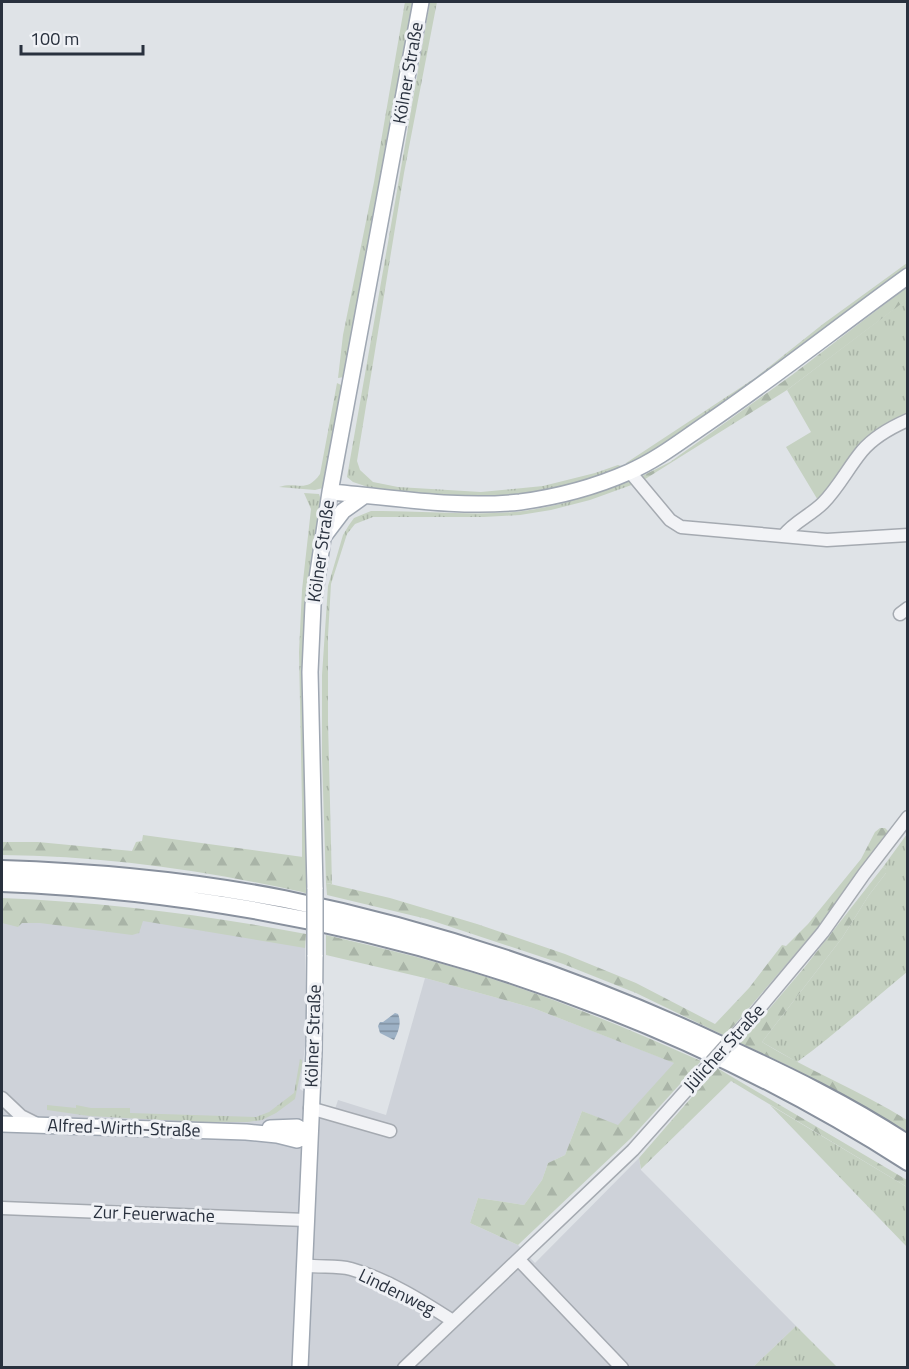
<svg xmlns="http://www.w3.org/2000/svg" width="909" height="1369" viewBox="0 0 909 1369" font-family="'Titillium Web',sans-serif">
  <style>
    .built { fill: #ced2d9 }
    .grass { fill: url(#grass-tufts) }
    .forest { fill: url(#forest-firs) }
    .water { fill: url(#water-rules) }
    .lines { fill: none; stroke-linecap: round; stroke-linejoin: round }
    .stream { stroke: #9db1c5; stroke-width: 2 }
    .minor-casing { stroke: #a5aab1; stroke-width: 15 }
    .major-casing { stroke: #9fa7b2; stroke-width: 18 }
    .highway-casing { stroke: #88909d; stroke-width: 20 }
    .minor { stroke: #f2f3f6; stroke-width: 12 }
    .major { stroke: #fff; stroke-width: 15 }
    .highway { stroke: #fff; stroke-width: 16 }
    .minor-bridge-casing { stroke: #a5aab1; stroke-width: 15; stroke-linecap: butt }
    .major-bridge-casing { stroke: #9fa7b2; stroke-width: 18; stroke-linecap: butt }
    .minor-bridge { stroke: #f2f3f6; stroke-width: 12 }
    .major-bridge { stroke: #fff; stroke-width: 15 }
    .labels { text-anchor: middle; stroke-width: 6; stroke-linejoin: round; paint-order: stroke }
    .street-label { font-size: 18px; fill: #29313e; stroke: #eff1f5 }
  </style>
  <defs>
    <pattern id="grass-tufts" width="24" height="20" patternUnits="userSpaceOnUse" patternTransform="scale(1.5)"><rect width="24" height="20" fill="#c5d1c1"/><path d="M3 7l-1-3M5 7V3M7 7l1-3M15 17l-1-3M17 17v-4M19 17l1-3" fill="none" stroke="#a9b4a7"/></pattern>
    <pattern id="forest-firs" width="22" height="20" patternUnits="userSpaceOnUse" patternTransform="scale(1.5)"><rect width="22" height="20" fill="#c5d1c1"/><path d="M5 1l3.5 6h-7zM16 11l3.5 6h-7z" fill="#a9b4a7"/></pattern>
    <pattern id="water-rules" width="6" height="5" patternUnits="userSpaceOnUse" patternTransform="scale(1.5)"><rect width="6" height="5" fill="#9db1c5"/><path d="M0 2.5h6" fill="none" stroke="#8091a1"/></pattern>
  </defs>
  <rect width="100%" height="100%" fill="#dfe3e7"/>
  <!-- built -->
  <path class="built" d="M2 901 305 939 306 1037 300 1089 323 1105 335 1109 338 1100 386 1115 425 978 533 1008 675 1063 618 1126 582 1111 565 1155 548 1163 542 1180 524 1205 478 1198 470 1223 518 1245 535 1263 639 1158 641 1170 796 1326 753 1367H2Z"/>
  <!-- grass -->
  <path class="grass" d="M405 2H414L344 377 338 378 343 335 374 182Z
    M430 2H437L404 173 357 461 360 470 373 482 398 487 481 492 543 486 595 473 618 465 621 466V469L567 489 486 499 380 491 353 482 347 477Z
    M907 263V270L744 393 629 467 626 463 755 378 823 324Z
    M907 299V418L897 422 819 502 786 447 811 432 787 390Z
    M337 383 341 385 343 392 323 488 315 490 279 487C297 481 306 494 320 474Z
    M634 479 637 483 590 500 551 510 520 515 484 517H373L355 524 347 534 331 584 328 636V721L332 884 326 883 322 758V675L328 586 343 535 349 525 354 518 371 511C419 510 467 516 514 512 557 508 595 494 634 479Z
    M304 493 319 494 321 500 312 558 307 617 308 894 302 892V803L299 652 302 590 311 509Z
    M907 834V972C870 1002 836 1034 797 1062L762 1042 842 938 869 895 886 873V869L883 867Z
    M300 1059 302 1060V1065L295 1099 276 1113 262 1120 248 1122H201L89 1116 47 1110V1105L76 1108V1105L91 1108H130V1113L256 1117 269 1112 294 1093Z
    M770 1105 907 1187V1247Z
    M796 1326 837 1367H753Z"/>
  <!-- forest -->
  <path class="forest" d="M907 287V299L905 301 787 390 642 481 640 477 670 462 792 375Z
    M880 828H885L889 832V836L881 848 814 932 725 1036 636 993 563 964 427 919 327 895 326 883 390 898 477 924 565 954 636 983 715 1024 749 988 782 945 786 946 808 924 861 859 875 832Z
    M143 835 303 857 302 892C203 870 103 856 2 855V842H38L132 851 136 842 142 841Z
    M883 867 886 869V873L869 895 842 938 762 1042C809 1071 861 1091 907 1120V1133L791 1067 740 1043 804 968Z
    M2 898C104 902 205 915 306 934L305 948 143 921 139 933 132 935 40 923H22L18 927 2 923Z
    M326 935C394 951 462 967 528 991 586 1011 644 1036 701 1061L631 1138 518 1245 470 1223 478 1198 524 1205 542 1180 548 1163 565 1155 582 1111 618 1125 674 1063 533 1008 425 978 326 955Z
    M717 1068 907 1180V1187L731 1081 641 1169 639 1158Z"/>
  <!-- water -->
  <path class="water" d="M395 1013 398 1014C402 1023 398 1033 394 1040L380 1033 378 1026 380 1022H383Z"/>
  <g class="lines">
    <!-- stream -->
    <path class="stream" d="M907 2H908"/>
    <!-- minor casing -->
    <g class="minor-casing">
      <path id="minor" d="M630 472 670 520 681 527 827 540 908 535
        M784 535C794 522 811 515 823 503 838 488 848 468 862 451 873 438 892 427 908 420
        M900 614 908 608
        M752 1017 823 932 864 874 908 817
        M2 1098 21 1116 35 1123
        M310 1108 390 1131
        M2 1208 306 1220
        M519 1260 622 1368
        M304 1265C320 1268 335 1265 351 1269 387 1279 422 1301 453 1321
        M404 1368 633 1150 691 1085"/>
    </g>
    <!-- major casing -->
    <g class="major-casing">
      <path id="major" d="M330 492C392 497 457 509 520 502 557 497 595 487 629 472 657 460 681 441 706 424 775 377 840 325 908 276
        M324 536 343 511 364 496
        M315 889 310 672 313 605 330 492 421 2
        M2 1124 246 1132 277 1135 297 1140 309 1134
        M270 1128 297 1127 309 1134
        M300 1368 314 1052 315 955"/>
    </g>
    <!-- highway casing -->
    <g class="highway-casing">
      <path id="highway" d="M2 869C95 872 191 881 284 899 435 930 581 979 721 1045 785 1074 849 1105 908 1144
        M2 883C320 896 638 989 908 1162"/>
    </g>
    <!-- minor -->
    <use href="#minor" class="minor"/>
    <!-- major -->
    <use href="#major" class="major"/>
    <!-- highway -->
    <use href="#highway" class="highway"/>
    <!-- minor-bridge casing -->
    <g class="minor-bridge-casing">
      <path id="minor-bridge" d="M691 1085 752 1017"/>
    </g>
    <!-- major-bridge casing -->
    <g class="major-bridge-casing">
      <path id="major-bridge" d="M315 955V889"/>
    </g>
    <!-- minor-bridge -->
    <use href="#minor-bridge" class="minor-bridge"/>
    <!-- major-bridge -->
    <use href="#major-bridge" class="major-bridge"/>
  </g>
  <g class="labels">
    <!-- street labels -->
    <g class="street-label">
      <text transform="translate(408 73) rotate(-80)" y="6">Kölner Straße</text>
      <text transform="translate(321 551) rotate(-82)" y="6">Kölner Straße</text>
      <text transform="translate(313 1036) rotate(-88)" y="6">Kölner Straße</text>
      <text transform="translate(724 1048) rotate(-48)" y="6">Jülicher Straße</text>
      <text transform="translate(124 1128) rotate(2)" y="6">Alfred-Wirth-Straße</text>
      <text transform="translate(154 1214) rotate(2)" y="6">Zur Feuerwache</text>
      <text transform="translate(397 1292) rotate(26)" y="6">Lindenweg</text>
    </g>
  </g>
  <!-- border -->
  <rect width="909" height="1369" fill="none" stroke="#29313e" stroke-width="6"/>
  <!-- scale -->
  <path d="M21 45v9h122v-9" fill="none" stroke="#29313e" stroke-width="3"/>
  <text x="30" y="45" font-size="18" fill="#29313e" stroke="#eff1f5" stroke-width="4.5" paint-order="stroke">100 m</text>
</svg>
